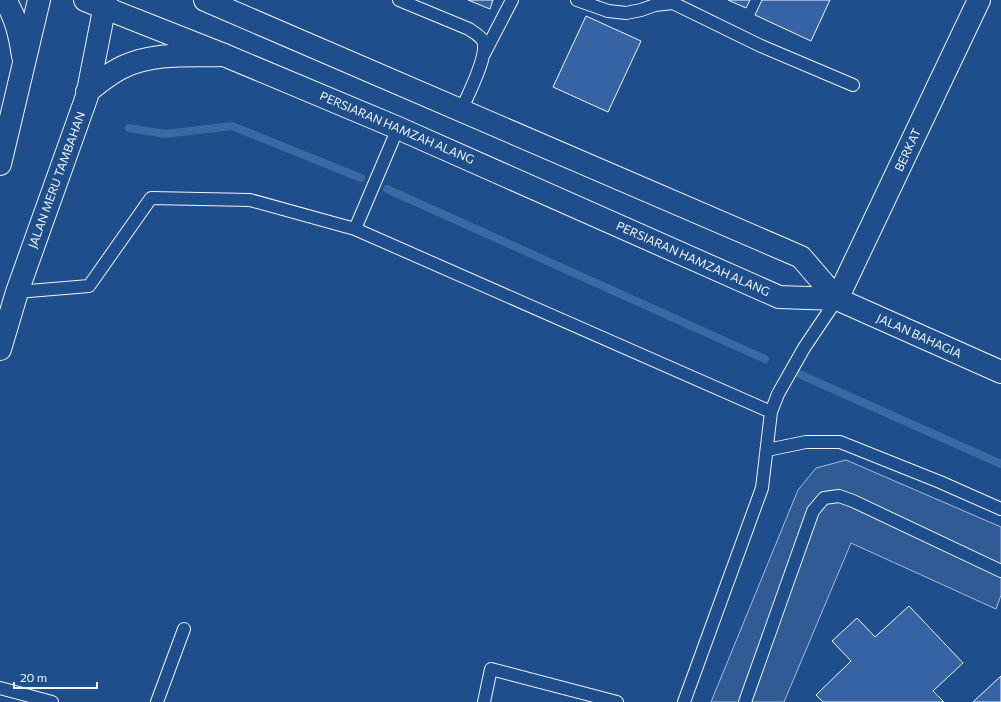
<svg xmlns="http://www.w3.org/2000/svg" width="1001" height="702" viewBox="0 0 1001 702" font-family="Commissioner,sans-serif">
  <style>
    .parking { fill: #305b95; stroke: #a8bbd7 }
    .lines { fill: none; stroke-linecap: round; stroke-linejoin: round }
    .stream { stroke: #3b69a3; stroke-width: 8 }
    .building { fill: #3563a3; stroke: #f2f6ff }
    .service-casing { stroke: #f2f6ff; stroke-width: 14 }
    .minor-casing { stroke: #f2f6ff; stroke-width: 24 }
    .secondary-casing { stroke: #f2f6ff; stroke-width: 24 }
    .primary-casing { stroke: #f2f6ff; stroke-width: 24 }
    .service { stroke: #1f4e8c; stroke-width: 12 }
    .minor { stroke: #1f4e8c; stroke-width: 22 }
    .secondary { stroke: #1f4e8c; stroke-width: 22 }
    .primary { stroke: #1f4e8c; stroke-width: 22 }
    .labels { text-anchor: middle; stroke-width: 3; stroke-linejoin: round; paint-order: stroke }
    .street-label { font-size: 12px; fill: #f2f6ff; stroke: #1f4e8c }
  </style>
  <rect width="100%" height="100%" fill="#1f4e8c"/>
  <!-- parking -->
  <path class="parking" d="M846 460 1001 527V595L996 609 851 543 784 702H711L798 490 816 468Z"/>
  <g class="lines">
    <!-- stream -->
    <path class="stream" d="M129 128 165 134 232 126 361 178
      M387 189 765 359
      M799 374 1001 464"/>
  </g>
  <!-- building -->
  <path class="building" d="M468 0H493L490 9Z
    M728 0H750L746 8Z
    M762 0H830L811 41 755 15Z
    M586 16 641 41 608 112 553 87Z
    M909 606 963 663 933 691 944 702H823L816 695 851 661 832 641 857 618 875 637Z
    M1001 676V702H973Z"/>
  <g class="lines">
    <!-- service casing -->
    <g class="service-casing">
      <path id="service" d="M399 0 469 29C474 33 480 35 483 41 489 56 467 96 461 111
        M577 0 608 11 626 13 641 10 655 5 673 3 761 46 853 85
        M484 54 512 0
        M355 229 398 128
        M17 292 89 286 151 198 250 200 355 229 771 412
        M767 450 806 442H840L940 482 1001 509
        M0 688 52 702
        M157 702 184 629
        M484 702 491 669 617 702
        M684 702 762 488 771 412 778 394 804 348 837 299
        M745 702 813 511 824 498 839 496 853 501 1001 571"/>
    </g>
    <!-- minor casing -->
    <g class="minor-casing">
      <path id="minor" d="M837 299 979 0"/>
    </g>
    <!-- secondary casing -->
    <g class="secondary-casing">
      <path id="secondary" d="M85 0 224 55 398 128 779 297 837 299 1001 372
        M205 0 801 257 837 299"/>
    </g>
    <!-- primary casing -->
    <g class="primary-casing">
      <path id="primary" d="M5 0C16 17 20 36 23 56
        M87 92C99 82 110 73 123 67 154 52 191 56 224 55
        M0 164 39 0
        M0 349 17 292 87 96 106 0"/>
    </g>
    <!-- service -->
    <use href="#service" class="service"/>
    <!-- minor -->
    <use href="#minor" class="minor"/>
    <!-- secondary -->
    <use href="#secondary" class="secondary"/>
    <!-- primary -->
    <use href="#primary" class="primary"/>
  </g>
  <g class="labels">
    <!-- street labels -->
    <g class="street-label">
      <text transform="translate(397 128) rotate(23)" y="4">PERSIARAN HAMZAH ALANG</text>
      <text transform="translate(908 150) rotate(-65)" y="4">BERKAT</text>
      <text transform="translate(57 180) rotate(-70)" y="4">JALAN MERU TAMBAHAN</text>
      <text transform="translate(693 259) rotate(24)" y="4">PERSIARAN HAMZAH ALANG</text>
      <text transform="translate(919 336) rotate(24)" y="4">JALAN BAHAGIA</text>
    </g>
  </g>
  <!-- scale -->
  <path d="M14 682v6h83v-6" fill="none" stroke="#f2f6ff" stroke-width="2"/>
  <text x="20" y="682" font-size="12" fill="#f2f6ff" stroke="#1f4e8c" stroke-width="3" paint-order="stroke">20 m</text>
</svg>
